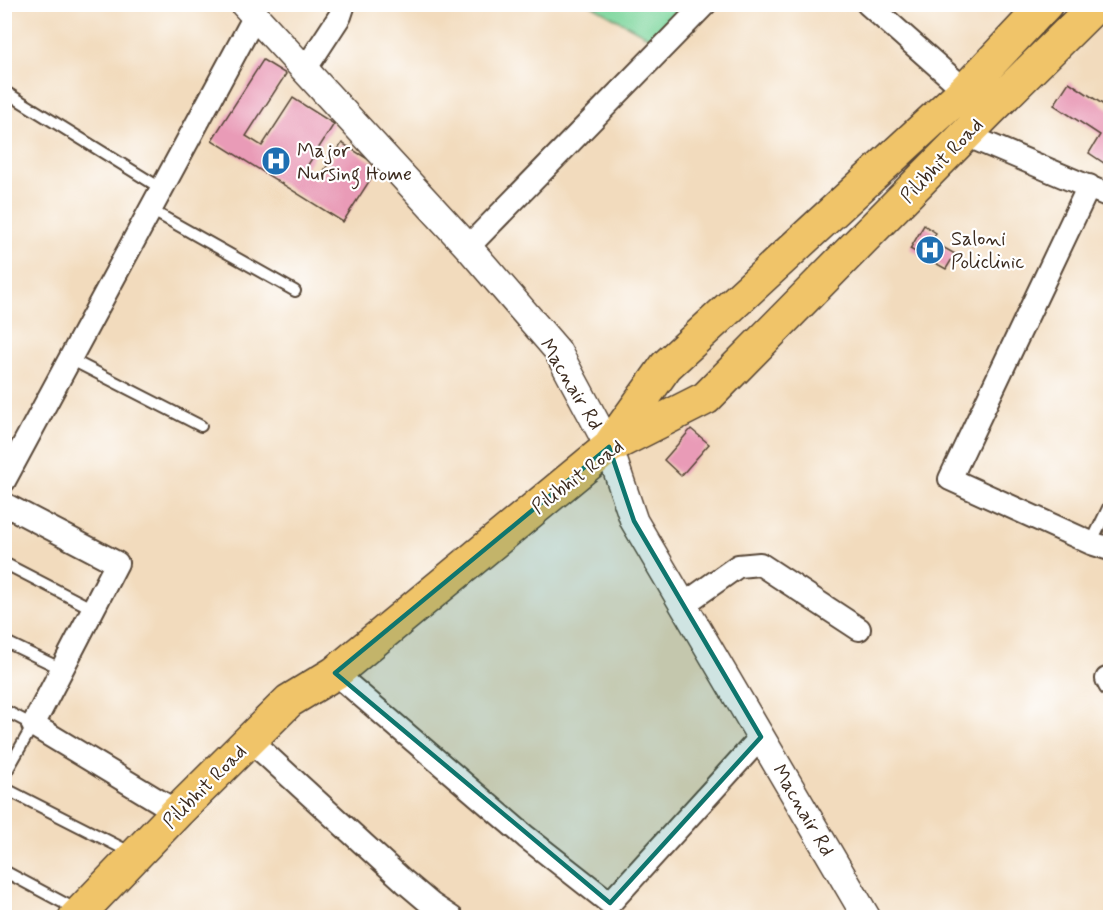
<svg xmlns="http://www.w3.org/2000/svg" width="1115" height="922" viewBox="0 0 1115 922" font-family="Mynerve,sans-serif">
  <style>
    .green { fill: #7cd59b; stroke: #5c805c; stroke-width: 1.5 }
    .building { fill: #e99bb7 }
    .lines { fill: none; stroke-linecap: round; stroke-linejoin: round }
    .service-casing { stroke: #564536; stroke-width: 14 }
    .minor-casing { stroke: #564536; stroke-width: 26 }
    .tertiary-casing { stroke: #564536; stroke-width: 30 }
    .trunk-casing { stroke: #564536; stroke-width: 36 }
    .service { stroke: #fff; stroke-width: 10 }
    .minor { stroke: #fff; stroke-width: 22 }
    .tertiary { stroke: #fff; stroke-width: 27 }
    .trunk { stroke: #f0c469; stroke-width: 33 }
    .marked { fill: #0f766e; fill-opacity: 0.2; stroke: #0f766e; stroke-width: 4.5; stroke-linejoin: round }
    .labels { text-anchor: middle; stroke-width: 4.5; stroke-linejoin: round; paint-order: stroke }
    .poi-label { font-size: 20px; fill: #3b2a1e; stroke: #fff; text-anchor: start }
    .street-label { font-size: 20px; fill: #3b2a1e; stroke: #fff }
  </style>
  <rect width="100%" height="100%" fill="#fff"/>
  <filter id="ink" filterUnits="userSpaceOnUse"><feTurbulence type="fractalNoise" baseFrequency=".0167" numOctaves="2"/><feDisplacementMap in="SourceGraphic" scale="12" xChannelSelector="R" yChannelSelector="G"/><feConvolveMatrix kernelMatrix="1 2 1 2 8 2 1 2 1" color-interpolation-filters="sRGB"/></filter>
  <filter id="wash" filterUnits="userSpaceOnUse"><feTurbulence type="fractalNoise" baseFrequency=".008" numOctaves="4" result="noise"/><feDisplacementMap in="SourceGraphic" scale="24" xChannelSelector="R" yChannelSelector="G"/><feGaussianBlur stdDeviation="1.35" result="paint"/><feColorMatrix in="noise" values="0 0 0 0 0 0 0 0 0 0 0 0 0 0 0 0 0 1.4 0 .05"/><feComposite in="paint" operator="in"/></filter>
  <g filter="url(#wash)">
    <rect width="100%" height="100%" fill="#f2dbbd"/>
    <!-- green -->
    <path class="green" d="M591 5H693L656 41Z"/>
    <g id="blocks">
      <!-- building -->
      <path class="building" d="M263 60 286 74 246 136 262 146 293 98 334 124 304 171 318 180 342 143 379 166 343 222 212 140Z
        M1069 82 1110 109V167L1089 153 1100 135 1054 105Z
        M924 225 936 233 932 241 955 254 946 269 910 249Z
        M691 429 709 444 681 476 664 460Z"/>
    </g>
  </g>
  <g filter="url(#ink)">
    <use href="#blocks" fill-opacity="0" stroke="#564536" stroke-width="1.5"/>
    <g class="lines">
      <!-- service casing -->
      <g class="service-casing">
        <path id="service" d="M4 91 162 189
          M151 210 295 291
          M70 359 201 426
          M1091 543 1110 504
          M4 563 93 609
          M4 641 62 669
          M4 710 33 725 4 776
          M4 788 132 853
          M4 871 77 910"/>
      </g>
      <!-- minor casing -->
      <g class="minor-casing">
        <path id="minor" d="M868 4 975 99
          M304 71 340 16 344 4
          M966 135 1110 196
          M1089 186 950 479 1091 543 1110 549
          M468 247 705 4
          M4 481 255 16
          M4 504 117 563 33 725 177 812
          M683 605 738 566 760 564 859 629
          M335 673 526 837 610 903 761 737
          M1107 679 1110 685
          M250 740 405 882 431 904 452 918"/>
      </g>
      <!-- tertiary casing -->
      <g class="tertiary-casing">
        <path id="tertiary" d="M244 4 468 247 557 350 609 447 634 521 867 918"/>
      </g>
      <!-- trunk casing -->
      <g class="trunk-casing">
        <path id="trunk" d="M611 443 666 366 965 90 1046 4
          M75 918 177 812 289 701 335 673 609 447 706 398 988 112 1097 4"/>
      </g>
      <!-- service -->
      <use href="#service" class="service"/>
      <!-- minor -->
      <use href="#minor" class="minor"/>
      <!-- tertiary -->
      <use href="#tertiary" class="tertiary"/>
      <!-- trunk -->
      <use href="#trunk" class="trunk"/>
    </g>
  </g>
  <!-- marked area -->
  <path class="marked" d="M609 447 634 521 761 737 610 903 335 673Z"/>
  <!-- icons -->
  <defs>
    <g id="hospital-disc" transform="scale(1.5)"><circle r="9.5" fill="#1f6fb2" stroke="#fff"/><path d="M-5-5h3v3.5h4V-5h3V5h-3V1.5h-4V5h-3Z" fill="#fff"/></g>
  </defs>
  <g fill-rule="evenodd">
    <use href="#hospital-disc" x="276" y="161"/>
    <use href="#hospital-disc" x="930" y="250"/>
  </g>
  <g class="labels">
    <!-- poi labels -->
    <g class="poi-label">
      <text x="297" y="157">Major<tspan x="297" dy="23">Nursing Home</tspan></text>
      <text x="951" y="245">Saloni<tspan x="951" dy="23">Policlinic</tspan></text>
    </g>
    <!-- street labels -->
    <g class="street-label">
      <text transform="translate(941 160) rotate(-46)" y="7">Pilibhit Road</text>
      <text transform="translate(572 384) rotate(59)" y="7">Macnair Rd</text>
      <text transform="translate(577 476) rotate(-37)" y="7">Pilibhit Road</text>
      <text transform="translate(204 786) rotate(-45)" y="7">Pilibhit Road</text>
      <text transform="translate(804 810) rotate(60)" y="7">Macnair Rd</text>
    </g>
  </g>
  <!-- margin -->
  <rect width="1115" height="922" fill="none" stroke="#fff" stroke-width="24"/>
</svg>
